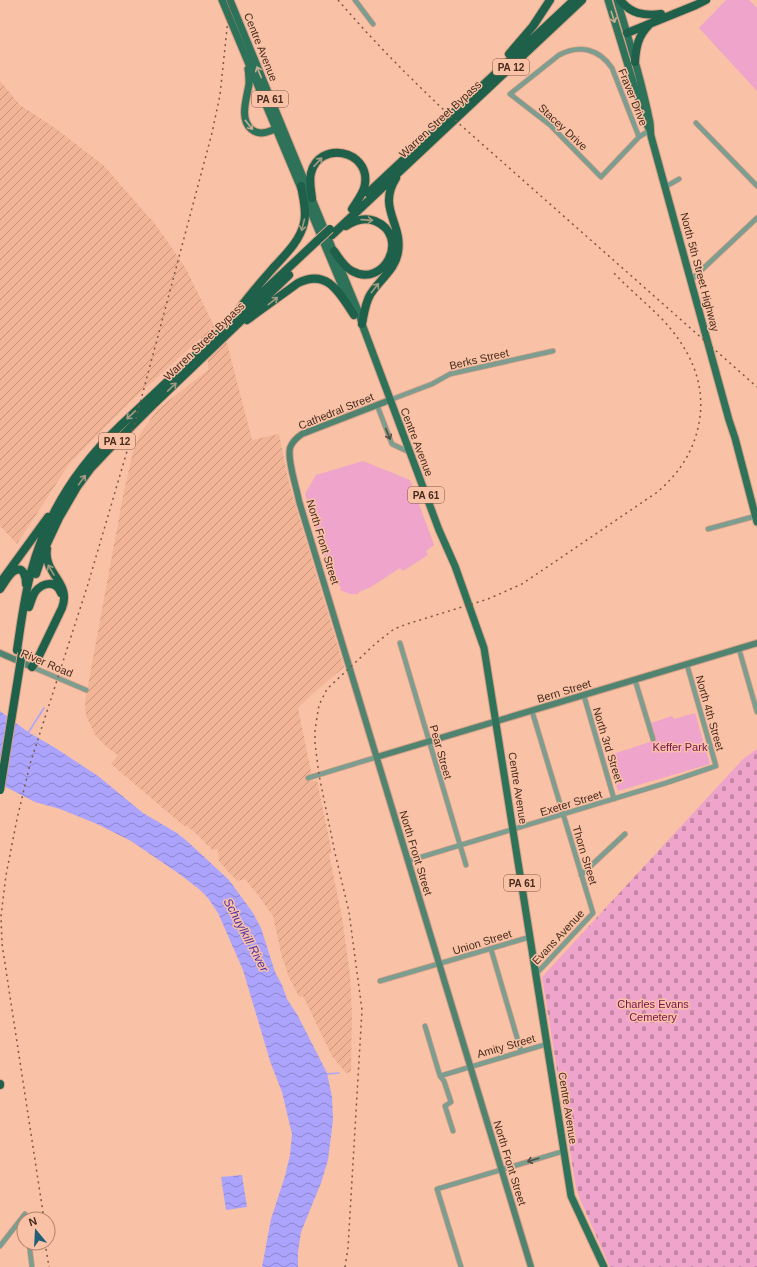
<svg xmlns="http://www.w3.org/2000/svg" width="757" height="1267" viewBox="0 0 757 1267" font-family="Arial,sans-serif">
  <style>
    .industrial { fill: url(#industrial-furrows) }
    .green { fill: #eea4cb }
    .cemetery { fill: url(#cemetery-stones) }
    .water { fill: url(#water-waves) }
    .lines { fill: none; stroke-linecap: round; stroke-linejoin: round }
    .stream { stroke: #aba3fc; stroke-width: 1.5 }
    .street-casing { stroke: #d2a087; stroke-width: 6 }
    .secondary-casing { stroke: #d2a087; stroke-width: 8 }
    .primary-casing { stroke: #d2a087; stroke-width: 9 }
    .highway-casing { stroke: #d2a087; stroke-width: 10 }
    .street { stroke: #7c9d8f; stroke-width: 4.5 }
    .secondary { stroke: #518470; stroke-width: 6 }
    .primary { stroke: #2e725a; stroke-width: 7 }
    .highway { stroke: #1f604a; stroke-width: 8 }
    .rail { stroke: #7c5846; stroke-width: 1.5; stroke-dasharray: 2 4; stroke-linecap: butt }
    .highway-bridge-casing { stroke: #d2a087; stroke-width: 10; stroke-linecap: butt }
    .highway-bridge { stroke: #1f604a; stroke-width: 8 }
    .oneway { stroke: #c6ad92 }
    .oneway2 { stroke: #a29a81 }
    .oneway3 { stroke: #564d3f }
    .labels { text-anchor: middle; stroke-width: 3; stroke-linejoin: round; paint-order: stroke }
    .shield { fill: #f9c1a5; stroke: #7c5846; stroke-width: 1 }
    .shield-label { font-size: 10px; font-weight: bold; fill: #462b1d }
    .street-label { font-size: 11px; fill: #462b1d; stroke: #f9c1a5 }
    .park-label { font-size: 11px; fill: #770f53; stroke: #f9c1a5 }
    .water-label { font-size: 12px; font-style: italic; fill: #4d2eab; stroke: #f9c1a5 }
  </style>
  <defs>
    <pattern id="industrial-furrows" width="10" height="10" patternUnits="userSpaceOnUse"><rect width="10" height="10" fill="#f2b497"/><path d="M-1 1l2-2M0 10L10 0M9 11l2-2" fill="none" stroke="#c6937b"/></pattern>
    <pattern id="cemetery-stones" width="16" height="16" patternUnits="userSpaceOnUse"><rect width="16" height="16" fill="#eea4cb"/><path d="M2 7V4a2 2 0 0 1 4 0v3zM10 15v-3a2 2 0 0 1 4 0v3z" fill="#c386a4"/></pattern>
    <pattern id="water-waves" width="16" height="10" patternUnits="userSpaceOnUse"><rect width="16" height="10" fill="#aba3fc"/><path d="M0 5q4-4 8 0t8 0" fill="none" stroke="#8d85cb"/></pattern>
  </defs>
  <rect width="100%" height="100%" fill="#f9c1a5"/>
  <!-- industrial -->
  <path class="industrial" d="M0 81 20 105 55 128 103 165 155 224 185 267 212 322 227 343 252 440 279 434 289 483 294 500 344 667 310 696 298 708 313 781 317 780 332 853 329 854 342 917 350 975 352 1014 351 1072 346 1073 332 1056 303 996 299 997 289 977 282 957 273 916 258 895 245 879 237 881 232 875H231L219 861 218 849 212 850 210 846H208L200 837 186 825 184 826 111 764 118 755 108 748 96 736 86 716 85 702 124 491 133 452 140 434 158 409 208 370V358L201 338 128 404 69 464 17 544 0 526Z"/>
  <!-- green -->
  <path class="green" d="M726 0H749L757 8V91L699 28Z
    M363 461 410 480 434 545 426 551 428 555 403 571 400 568 371 587 359 592 358 594H350L340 590 341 587 336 583 330 575 305 494 316 475Z
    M695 713 710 764 618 791 607 756 656 740 651 723 672 716 674 719Z"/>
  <!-- cemetery -->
  <path class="cemetery" d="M757 749V1267H610L580 1199 576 1188 542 977 743 759Z"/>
  <!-- water -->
  <path class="water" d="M0 711 28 732 57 749 98 776 143 813 177 833 188 842 229 880 253 913 261 928 275 972 282 985 287 999 298 1016 327 1073 332 1097 333 1120 328 1160 321 1183 301 1232 298 1252V1267H262L271 1219 285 1176 290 1155 292 1134 282 1092 271 1064 243 970 218 913 208 898 199 889 178 873 131 841 97 824 60 809 35 802 0 784Z
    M242 1175 247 1207 226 1210 221 1177Z"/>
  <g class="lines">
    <!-- stream -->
    <path class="stream" d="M28 733 44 708
      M327 1074 339 1073"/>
    <!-- street casing -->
    <g class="street-casing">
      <path id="street" d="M355 0 373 24
        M696 123 757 186
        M639 137 612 68C599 49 580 44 559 55L510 94 550 125 601 177 639 137 650 130
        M665 187 679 179
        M691 280 757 218
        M390 400 432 384 450 374 553 351
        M377 405 392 444 409 452
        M708 529 756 516
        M400 643 466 865
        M739 649 757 712
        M32 667 86 690
        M635 680 653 739
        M584 696 614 799
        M532 711 593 913 536 974
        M308 778 377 757
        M408 861 666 783 716 766 687 665
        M581 875 625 834
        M491 949 521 1051
        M380 981 530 937
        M425 1026 440 1076 444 1081 451 1102 445 1106 453 1131
        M440 1076 547 1044
        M29 1243 32 1267
        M0 1246 25 1214
        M461 1267 437 1189 564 1151"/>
    </g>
    <!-- secondary casing -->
    <g class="secondary-casing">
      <path id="secondary" d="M390 400 302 434C296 438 292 442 290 448 287 460 297 489 299 501L531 1267
        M0 653 32 667
        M377 757 757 643"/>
    </g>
    <!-- primary casing -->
    <g class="primary-casing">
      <path id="primary" d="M222 0 349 303
        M230 0 359 313 362 324 439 530 455 566 484 648 571 1196 604 1267
        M608 0 645 121 650 130
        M617 0C629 39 641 78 649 118 651 124 650 130 651 136L729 420 735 438 757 522
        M248 69C249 74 249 79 249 84 247 98 239 118 251 129 260 137 270 131 280 127"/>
    </g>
    <!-- highway casing -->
    <g class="highway-casing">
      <path id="highway" d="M620 0C631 14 644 16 661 14
        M627 33 696 5 706 0
        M509 54 533 26 550 0
        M635 62C636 47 638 36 649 25
        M368 193 574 0
        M312 198C311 190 309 181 311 173 319 140 370 150 365 184 364 193 357 201 352 209
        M332 235 582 0
        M334 251C339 258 344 267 352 271 384 289 411 236 375 221 365 217 355 220 346 226
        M240 308C250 294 262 281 273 268 285 255 300 241 304 223 307 211 303 198 301 186
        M247 320 298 283C328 268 340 294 354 315
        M362 324C364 314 365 304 370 295 379 280 396 269 398 252 403 224 377 208 396 178
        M36 574 44 550 59 518 77 487 91 468 108 450 155 403 289 275
        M0 583 48 517
        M0 589C4 584 8 575 14 571 24 565 26 578 26 584
        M29 607C31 602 32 597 35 592 43 582 56 580 61 593
        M17 650C21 624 24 598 31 572 46 515 78 466 120 426L317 241
        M32 667 38 658 62 608C72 582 43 574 47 549
        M0 1084V1085"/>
    </g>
    <!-- street -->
    <use href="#street" class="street"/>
    <!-- secondary -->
    <use href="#secondary" class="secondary"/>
    <!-- primary -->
    <use href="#primary" class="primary"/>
    <!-- highway -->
    <use href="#highway" class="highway"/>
    <!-- rail -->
    <path class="rail" d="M338 0C372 40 409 77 447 113L757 387
      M44 1219 2 944 1 916 6 875 17 819 30 764 88 584 130 441 212 133 220 95 230 0
      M45 1243 49 1267
      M345 1267 348 1248 362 1010 349 912 335 853 319 775 315 743V730L319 705 327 689 375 644 394 629 407 624 488 599 522 584 656 493C677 476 692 454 698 428 708 385 690 348 660 317 645 302 629 289 614 273"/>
    <!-- highway-bridge casing -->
    <g class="highway-bridge-casing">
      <path id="highway-bridge" d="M317 241 330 229
        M0 790 22 653"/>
    </g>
    <!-- highway-bridge -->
    <use href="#highway-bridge" class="highway-bridge"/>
  </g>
  <!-- one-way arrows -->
  <defs><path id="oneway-shaft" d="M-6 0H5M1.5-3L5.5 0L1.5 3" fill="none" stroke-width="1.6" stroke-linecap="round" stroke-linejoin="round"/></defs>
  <g class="oneway">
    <use href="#oneway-shaft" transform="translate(613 17) rotate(72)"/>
    <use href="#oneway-shaft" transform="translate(259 72) rotate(-112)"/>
    <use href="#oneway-shaft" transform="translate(249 125) rotate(52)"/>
  </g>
  <g class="oneway2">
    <use href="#oneway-shaft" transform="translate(318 162) rotate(-47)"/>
    <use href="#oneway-shaft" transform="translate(367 220) rotate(4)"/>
    <use href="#oneway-shaft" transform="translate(303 225) rotate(104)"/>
    <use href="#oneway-shaft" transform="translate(375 288) rotate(-52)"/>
    <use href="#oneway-shaft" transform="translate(273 301) rotate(-38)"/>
    <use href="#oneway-shaft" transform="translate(172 387) rotate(-44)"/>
    <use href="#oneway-shaft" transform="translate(131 415) rotate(137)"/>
    <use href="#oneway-shaft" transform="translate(82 480) rotate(-54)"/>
    <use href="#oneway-shaft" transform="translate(51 570) rotate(-120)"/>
  </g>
  <g class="oneway3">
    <use href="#oneway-shaft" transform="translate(388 434) rotate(68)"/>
    <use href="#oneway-shaft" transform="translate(533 1160) rotate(163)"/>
  </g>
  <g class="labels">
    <!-- shield labels -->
    <g class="shield">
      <rect x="493" y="59" width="36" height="16" rx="3"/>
      <rect x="252" y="91" width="36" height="16" rx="3"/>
      <rect x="99" y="433" width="36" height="16" rx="3"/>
      <rect x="408" y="487" width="36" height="16" rx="3"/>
      <rect x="504" y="875" width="36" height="16" rx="3"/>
    </g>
    <g class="shield-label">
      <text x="511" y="71">PA 12</text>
      <text x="270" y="103">PA 61</text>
      <text x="117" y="445">PA 12</text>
      <text x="426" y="499">PA 61</text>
      <text x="522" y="887">PA 61</text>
    </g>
    <!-- street labels -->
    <g class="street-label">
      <text transform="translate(261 47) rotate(68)" y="4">Centre Avenue</text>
      <text transform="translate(633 97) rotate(68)" y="4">Fraver Drive</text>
      <text transform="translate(440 119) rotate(-43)" y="4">Warren Street Bypass</text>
      <text transform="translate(563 127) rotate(43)" y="4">Stacey Drive</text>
      <text transform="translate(700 272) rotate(75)" y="4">North 5th Street Highway</text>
      <text transform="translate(204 341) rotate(-44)" y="4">Warren Street Bypass</text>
      <text transform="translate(479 359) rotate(-13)" y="4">Berks Street</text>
      <text transform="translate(336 411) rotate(-22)" y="4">Cathedral Street</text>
      <text transform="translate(417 442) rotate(69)" y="4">Centre Avenue</text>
      <text transform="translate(323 542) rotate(73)" y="4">North Front Street</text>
      <text transform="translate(47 663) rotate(23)" y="4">River Road</text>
      <text transform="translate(564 691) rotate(-17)" y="4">Bern Street</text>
      <text transform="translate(710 713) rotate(74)" y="4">North 4th Street</text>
      <text transform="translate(608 745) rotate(73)" y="4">North 3rd Street</text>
      <text transform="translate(441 752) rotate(74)" y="4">Pear Street</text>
      <text transform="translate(518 788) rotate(81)" y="4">Centre Avenue</text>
      <text transform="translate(571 803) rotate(-17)" y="4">Exeter Street</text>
      <text transform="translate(416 853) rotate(73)" y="4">North Front Street</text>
      <text transform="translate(585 855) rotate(73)" y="4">Thorn Street</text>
      <text transform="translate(558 937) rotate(-47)" y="4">Evans Avenue</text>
      <text transform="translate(482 942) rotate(-17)" y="4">Union Street</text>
      <text transform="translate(506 1046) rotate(-16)" y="4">Amity Street</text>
      <text transform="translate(568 1108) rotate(81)" y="4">Centre Avenue</text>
      <text transform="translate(510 1163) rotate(73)" y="4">North Front Street</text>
    </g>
    <!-- park labels -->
    <g class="park-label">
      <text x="680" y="751">Keffer Park</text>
      <text x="653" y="1008">Charles Evans<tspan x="653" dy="13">Cemetery</tspan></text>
    </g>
    <!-- water labels -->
    <g class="water-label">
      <text transform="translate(246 935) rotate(62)" y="4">Schuylkill River</text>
    </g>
  </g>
  <!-- north arrow -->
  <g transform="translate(36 1231) rotate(342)"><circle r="19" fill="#f9c1a5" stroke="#b1856f"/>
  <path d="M0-3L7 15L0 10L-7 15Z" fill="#225f76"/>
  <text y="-6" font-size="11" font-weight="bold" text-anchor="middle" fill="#462b1d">N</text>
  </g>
</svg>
